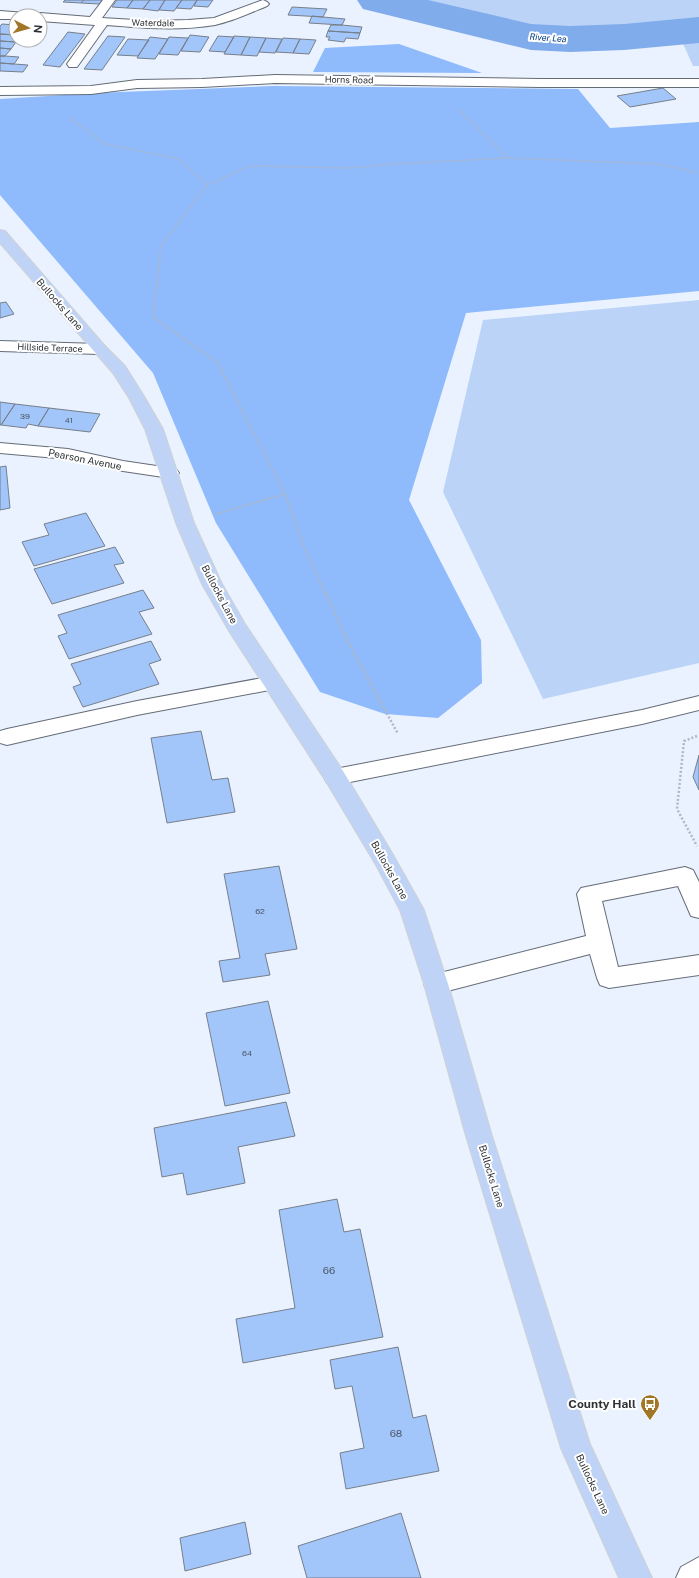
<svg xmlns="http://www.w3.org/2000/svg" width="699" height="1578" viewBox="0 0 699 1578" font-family="'Public Sans',sans-serif">
  <style>
    .green { fill: #bbd3f7 }
    .forest { fill: #8fbafc }
    .lines { fill: none; stroke-linecap: round; stroke-linejoin: round }
    .river { fill: #81acec; fill-rule: evenodd }
    .building { fill: #a2c5fa; stroke: #777f8a }
    .minor-casing { stroke: #656c77; stroke-width: 2 }
    .major-casing { stroke: #d1d2d3; stroke-width: 2 }
    .path-far2 { stroke: #b1b8c2; stroke-width: 1.5; stroke-dasharray: 1 1; stroke-linecap: butt }
    .path-far1 { stroke: #b1b8c2; stroke-width: 2; stroke-dasharray: 1.5 1.5; stroke-linecap: butt }
    .path { stroke: #b1b8c2; stroke-width: 2.5; stroke-dasharray: 2 2; stroke-linecap: butt }
    .minor { fill: #fff; fill-rule: evenodd }
    .major { fill: #bed3f5; fill-rule: evenodd }
    .labels { text-anchor: middle; stroke-width: 4; stroke-linejoin: round; paint-order: stroke }
    .number-label { font-size: 8px; fill: #4b5767 }
    .far-street-label { font-size: 9px; fill: #2e3236; stroke: #fff }
    .far-water-label { font-size: 9px; font-style: italic; fill: #043a84; stroke: #fff }
    .street-label { font-size: 10px; fill: #2e3236; stroke: #fff }
    .near-number-label { font-size: 10px; fill: #4b5767 }
    .near-poi-label { font-size: 12px; font-weight: bold; fill: #2e3236; stroke: #fff; text-anchor: end }
  </style>
  <rect width="100%" height="100%" fill="#eaf2ff"/>
  <!-- green -->
  <path class="green" d="M388 0H699V66H693L681 39 584 44 461 18Z
    M699 300V663L543 699 443 492 483 320Z"/>
  <!-- forest -->
  <path class="forest" d="M399 44 482 73 313 72 325 48Z
    M273 86 578 89 610 128 699 122V291L466 313 409 500 481 640 482 683 438 718 385 714 320 692 216 523 153 373 0 195V99L95 93Z"/>
  <g class="lines">
    <!-- river -->
    <path class="river" d="M357 0H428L531 24 570 26 624 24 699 17V43L624 50 570 52 531 50 363 9Z"/>
  </g>
  <!-- building -->
  <path class="building" d="M65 0H84L81 3 63 2Z
    M84 0H103L99 4 81 3Z
    M117 0H133L127 8 112 7Z
    M133 0H150L143 9 127 8Z
    M150 0H165L158 11 143 9Z
    M165 0H182L174 11 159 10Z
    M182 0H197L191 9 176 8Z
    M197 0H213L208 7 194 6Z
    M292 7 327 9 323 17 288 15Z
    M312 16 345 19 342 25 309 23Z
    M2 24 16 25V35L0 34V26Z
    M331 25H342L362 27 360 33 328 31Z
    M328 31 360 33 358 39 346 38 344 42 328 40 330 37H326Z
    M68 32 85 34 60 67 43 65Z
    M0 34 16 35V40H18L16 42 0 41Z
    M190 35 209 37 200 52 181 51Z
    M108 36 125 37 102 70 84 69Z
    M218 36 234 37 225 52 209 51Z
    M234 36 250 37 241 55 224 54Z
    M150 37 168 39 155 59 137 58Z
    M169 37 188 38 178 55 159 54Z
    M250 37 266 38 257 56 241 55Z
    M266 38 282 39 275 53 259 52Z
    M283 38 300 39 293 53 276 52Z
    M128 39 149 40 138 56 117 55Z
    M300 39 316 40 309 54 293 53Z
    M0 41 16 42 11 49 0 48Z
    M0 48 11 49 5 56H0Z
    M0 56H5L19 57 14 64 0 63Z
    M0 63 28 65 23 72 0 71Z
    M663 88 676 99 630 107 617 96Z
    M6 302 14 314 0 318V303Z
    M0 402 15 404 1 425H0Z
    M15 404 49 408 38 426 28 424 26 428 1 425Z
    M49 408 100 414 90 432 38 426Z
    M6 466 10 508 0 510V467Z
    M86 513 105 546 34 566 22 542 49 535 44 524Z
    M115 547 124 563 114 565 124 583 52 604 34 569Z
    M143 590 154 608 139 612 152 634 69 659 58 636 67 633 58 615Z
    M151 641 161 660 149 664 159 684 83 707 73 687 81 684 71 664Z
    M201 731 212 780 228 778 235 812 167 823 151 738Z
    M699 755V790L693 777Z
    M279 866 297 949 265 954 270 975 223 982 219 961 240 958 224 874Z
    M268 1001 290 1093 225 1106 206 1013Z
    M286 1102 295 1136 238 1147 245 1183 187 1195 183 1173 162 1177 154 1128Z
    M337 1199 344 1232 360 1229 383 1337 243 1363 236 1319 295 1308 279 1210Z
    M398 1347 413 1418 426 1415 439 1471 346 1489 340 1453 364 1448 352 1386 335 1389 330 1360Z
    M401 1513 421 1578H307L298 1546Z
    M245 1522 251 1554 185 1571 180 1538Z"/>
  <g class="lines">
    <!-- minor casing -->
    <g class="minor-casing">
      <path id="minor" d="M103 0H115L102 18 152 21 188 20 214 18 263 0 267 2 269 4 267 6C250 13 233 21 215 25 179 31 143 28 107 25L77 67H69L67 64 95 25 40 21V16H35L40 13 90 17Z
        M0 11 26 13 28 16H16V19H0Z
        M275 75 540 79H699V87H540L275 83 202 87 137 88 91 94 0 95V87L91 86 137 80 202 79Z
        M0 341 99 344 105 346 107 349 105 352 99 354 0 351Z
        M0 443 68 449 123 461 170 468 176 469 179 473 176 477 170 478 123 471 68 459 0 453Z
        M273 676 280 678 283 683 280 688 137 715 7 745 0 743V731L7 729 137 701Z
        M699 696V710L642 724 335 785 327 783 324 777 327 771 335 769 642 710Z
        M685 867 693 870 699 882V918L691 916 678 886 602 901 618 967 699 955V975L609 988 600 985 597 978 590 954 436 994 427 991 424 984 427 977 436 974 586 936 577 894 581 888Z
        M699 1557V1578H676L681 1567Z"/>
    </g>
    <!-- major casing -->
    <g class="major-casing">
      <path id="major" d="M0 230 5 231 105 346 125 366 145 398 163 429 194 523 222 584 245 624 343 771 392 853 424 910 448 984 492 1136 590 1444 652 1578H619L561 1448 466 1136 424 984 400 910 376 865 327 783 229 631 202 584 176 523 145 429 129 398 113 373 0 243Z"/>
    </g>
    <!-- path-far2 -->
    <path class="path-far2" d="M459 110 508 158
      M70 118 105 144 179 159 207 185
      M159 260 161 246 207 185 250 166 351 168 393 164 508 158 658 164 699 173"/>
    <!-- path-far1 -->
    <path class="path-far1" d="M160 259 153 317 218 363 285 494 305 550 325 593
      M216 514 285 494"/>
    <!-- path -->
    <path class="path" d="M325 592 347 640 398 734
      M697 736 684 741 677 809 697 846"/>
    <!-- minor -->
    <use href="#minor" class="minor"/>
    <!-- major -->
    <use href="#major" class="major"/>
  </g>
  <!-- icons -->
  <defs>
    <g id="bus-pin" transform="scale(1)"><path d="M0 17L-7.5 6A9.5 9.5 0 1 1 7.5 6Z" fill="#a17626" stroke="#fff"/><path d="M-5-6H5V4H4V6H2V4H-2V6H-4V4H-5ZM-3.5-4V0h7V-4ZM-3.5 1.2v1.5H-2V1.2ZM2 1.2v1.5H3.5V1.2Z" fill="#fff"/></g>
  </defs>
  <g fill-rule="evenodd">
    <use href="#bus-pin" x="650" y="1404"/>
  </g>
  <g class="labels">
    <!-- number labels -->
    <g class="number-label">
      <text x="25" y="419">39</text>
      <text x="69" y="423">41</text>
      <text x="260" y="914">62</text>
      <text x="247" y="1056">64</text>
    </g>
    <!-- far-street labels -->
    <g class="far-street-label">
      <text transform="translate(153 23) rotate(1)" y="3">Waterdale</text>
      <text transform="translate(349 80) rotate(1)" y="3">Horns Road</text>
      <text transform="translate(50 348) rotate(2)" y="3">Hillside Terrace</text>
    </g>
    <!-- far-water labels -->
    <g class="far-water-label">
      <text transform="translate(548 38) rotate(4)" y="3">River Lea</text>
    </g>
    <!-- street labels -->
    <g class="street-label">
      <text transform="translate(60 304) rotate(49)" y="4">Bullocks Lane</text>
      <text transform="translate(85 459) rotate(11)" y="4">Pearson Avenue</text>
      <text transform="translate(220 594) rotate(62)" y="4">Bullocks Lane</text>
      <text transform="translate(390 870) rotate(61)" y="4">Bullocks Lane</text>
      <text transform="translate(492 1176) rotate(73)" y="4">Bullocks Lane</text>
      <text transform="translate(593 1484) rotate(65)" y="4">Bullocks Lane</text>
    </g>
    <!-- near-number labels -->
    <g class="near-number-label">
      <text x="329" y="1274">66</text>
      <text x="396" y="1437">68</text>
    </g>
    <!-- near-poi labels -->
    <g class="near-poi-label">
      <text x="636" y="1408">County Hall</text>
    </g>
  </g>
  <!-- north arrow -->
  <g transform="translate(28 28) rotate(96)"><circle r="19" fill="#ffffff" stroke="#abadaf"/>
  <path d="M0-3L7 15L0 10L-7 15Z" fill="#a17626"/>
  <text y="-6" font-size="11" font-weight="bold" text-anchor="middle" fill="#2e3236">N</text>
  </g>
</svg>
